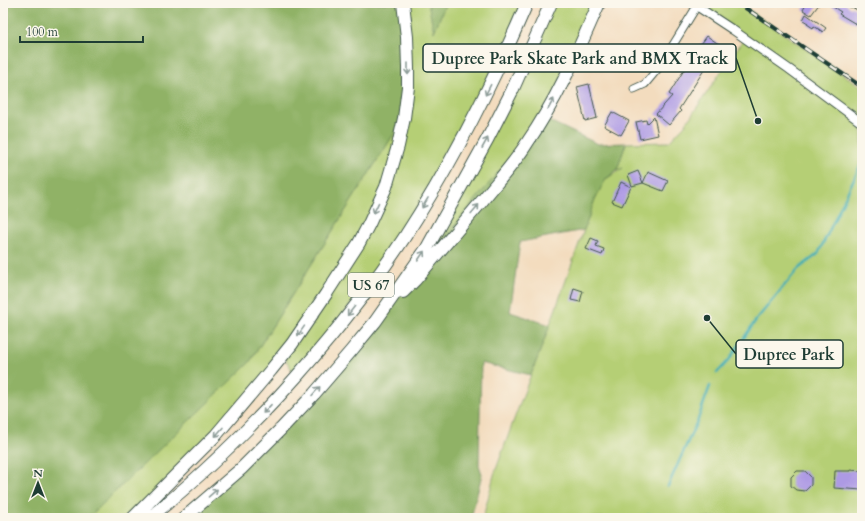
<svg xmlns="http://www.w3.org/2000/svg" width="865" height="521" viewBox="0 0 865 521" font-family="Cardo,serif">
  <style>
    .green { fill: #b5cf75; stroke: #6a8654 }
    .forest { fill: #90b266; stroke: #58784d }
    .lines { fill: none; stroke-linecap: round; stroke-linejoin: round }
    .stream { stroke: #3aacb3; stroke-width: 2.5 }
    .building { fill: #ad9ae4 }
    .minor-casing { stroke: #3f5549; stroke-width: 9 }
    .tertiary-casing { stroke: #3f5549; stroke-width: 10 }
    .motorway-casing { stroke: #3f5549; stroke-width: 14 }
    .minor { stroke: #fff; stroke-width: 7 }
    .tertiary { stroke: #fff; stroke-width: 8 }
    .motorway { stroke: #fff; stroke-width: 12 }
    .rail-casing { stroke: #1f3d34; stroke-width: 4 }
    .rail { stroke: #fbf7ec; stroke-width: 2.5; stroke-dasharray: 8; stroke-linecap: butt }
    .oneway { stroke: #8f9e9a }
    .labels { text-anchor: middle; stroke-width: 3.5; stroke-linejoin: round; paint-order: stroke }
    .shield { fill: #fbf7ec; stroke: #61756b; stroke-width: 1 }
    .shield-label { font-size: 14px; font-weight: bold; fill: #1f3d34 }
    .leader { fill: none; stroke: #1f3d34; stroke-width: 1.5 }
    .callout-dot { fill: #1f3d34; stroke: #fbf7ec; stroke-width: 1.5 }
    .callout { fill: #fbf7ec; stroke: #1f3d34; stroke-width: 1.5 }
    .callout-label { font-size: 16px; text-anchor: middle; font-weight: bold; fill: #1f3d34 }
  </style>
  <rect width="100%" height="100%" fill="#fbf7ec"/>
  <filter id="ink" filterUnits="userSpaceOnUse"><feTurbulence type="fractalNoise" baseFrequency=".025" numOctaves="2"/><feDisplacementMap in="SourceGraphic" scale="8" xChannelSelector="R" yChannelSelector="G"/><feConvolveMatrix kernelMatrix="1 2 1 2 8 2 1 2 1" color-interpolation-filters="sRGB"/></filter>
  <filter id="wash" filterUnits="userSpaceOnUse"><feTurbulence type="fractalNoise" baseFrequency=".012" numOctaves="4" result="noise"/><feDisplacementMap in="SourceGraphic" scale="16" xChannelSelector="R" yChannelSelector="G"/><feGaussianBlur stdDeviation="0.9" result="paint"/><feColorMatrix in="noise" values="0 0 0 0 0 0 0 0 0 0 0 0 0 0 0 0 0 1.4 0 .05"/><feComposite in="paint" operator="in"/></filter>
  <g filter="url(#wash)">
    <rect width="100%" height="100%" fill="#f3dcbe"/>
    <!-- green -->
    <path class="green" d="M403 3H527L418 215 296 377 283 355 131 518H66L249 363 404 118Z
      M551 3H599L540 123 415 280Z
      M692 3H738L862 87V518H483L494 475 516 414 555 311 595 199 606 179 623 168 617 170 626 143 669 142 685 125 731 57 745 38Z"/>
    <!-- forest -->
    <path class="forest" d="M3 3H403L404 118 249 363 88 518H3Z
      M428 3H446L434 32Z
      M543 118 598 144 626 143 617 170 606 179 595 199 584 230 520 242 510 312 550 325 531 375 481 363 479 465 482 474 471 518H184L351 351Z"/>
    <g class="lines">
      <!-- stream -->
      <path class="stream" d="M717 373 729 360 756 320 798 269 818 254 862 162
        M668 486 698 419 710 386
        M647 518 649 514"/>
    </g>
    <g id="blocks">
      <!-- building -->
      <path class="building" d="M807 3H820L811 15 803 10Z
        M827 3H844L851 8 852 7 862 13V15L856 24 839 14 841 12Z
        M806 14 826 28 823 32 814 26 813 28 807 24 808 23 803 20Z
        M707 36 720 45 679 109 681 111 669 125 656 114 672 96 669 94 696 51Z
        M589 84 597 118 585 121 577 87Z
        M612 112 629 121 621 135 604 126Z
        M654 117 658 135 640 139 636 122 646 120 647 124Z
        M638 171 643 183 632 186 628 175Z
        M648 172 668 181 663 191 643 183Z
        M621 182 631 187 622 206 612 202Z
        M591 238 598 241 596 246 604 249 602 255 586 249Z
        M574 288 583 291 580 302 571 300Z
        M850 470 862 471V490L834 488 835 471H850Z
        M797 471H805L811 477V485L805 491 796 490 791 486V477Z"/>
    </g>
  </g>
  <g filter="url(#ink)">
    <use href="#blocks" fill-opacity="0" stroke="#3f5549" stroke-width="1"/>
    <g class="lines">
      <!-- minor casing -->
      <g class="minor-casing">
        <path id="minor" d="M634 89 645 84 660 66 697 6"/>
      </g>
      <!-- tertiary casing -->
      <g class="tertiary-casing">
        <path id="tertiary" d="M692 3 733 30 789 69 862 123"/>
      </g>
      <!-- motorway casing -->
      <g class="motorway-casing">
        <path id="motorway" d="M403 292 415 280C438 253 460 227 482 201 497 182 514 164 527 143 557 100 578 51 599 3
          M133 518 216 435 271 370 292 344 326 294 359 243 369 224 386 187 398 146 404 118 408 87V68L407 37 403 3
          M149 518C196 481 239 439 279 396 324 347 367 294 404 238 452 164 492 85 527 3
          M184 518 241 469 281 429 314 394 351 351 375 322 427 248 488 138 512 91 551 3"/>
      </g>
      <!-- minor -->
      <use href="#minor" class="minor"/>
      <!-- tertiary -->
      <use href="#tertiary" class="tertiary"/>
      <!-- motorway -->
      <use href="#motorway" class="motorway"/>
      <!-- rail casing -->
      <g class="rail-casing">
        <path id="rail" d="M738 3 862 87"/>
      </g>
      <!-- rail -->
      <use href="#rail" class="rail"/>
    </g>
    <!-- one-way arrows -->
    <defs><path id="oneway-shaft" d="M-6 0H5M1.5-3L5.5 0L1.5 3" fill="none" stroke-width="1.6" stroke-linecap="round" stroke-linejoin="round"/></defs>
    <g class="oneway">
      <use href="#oneway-shaft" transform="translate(408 69) rotate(90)"/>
      <use href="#oneway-shaft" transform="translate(488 90) rotate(117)"/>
      <use href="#oneway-shaft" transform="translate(551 104) rotate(-61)"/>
      <use href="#oneway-shaft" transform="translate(485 143) rotate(-61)"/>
      <use href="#oneway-shaft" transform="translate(425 203) rotate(121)"/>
      <use href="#oneway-shaft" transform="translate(376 208) rotate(115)"/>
      <use href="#oneway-shaft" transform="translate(475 209) rotate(-50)"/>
      <use href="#oneway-shaft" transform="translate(421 256) rotate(-56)"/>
      <use href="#oneway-shaft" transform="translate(351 311) rotate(128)"/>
      <use href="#oneway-shaft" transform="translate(301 331) rotate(125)"/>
      <use href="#oneway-shaft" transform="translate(316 391) rotate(-48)"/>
      <use href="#oneway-shaft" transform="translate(267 409) rotate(133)"/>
      <use href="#oneway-shaft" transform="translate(219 432) rotate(131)"/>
      <use href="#oneway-shaft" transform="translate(213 493) rotate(-41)"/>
    </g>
  </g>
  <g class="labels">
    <!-- shield labels -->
    <rect class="shield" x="348" y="273" width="46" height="24" rx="3"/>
    <g class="shield-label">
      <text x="371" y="290">US 67</text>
    </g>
  </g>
  <!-- callouts -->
  <path class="leader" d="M758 121L736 58M707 318L736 354"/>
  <g class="callout-dot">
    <circle cx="758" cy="121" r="4"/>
    <circle cx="707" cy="318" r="4"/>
  </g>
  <g class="callout">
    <rect x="423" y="44" width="313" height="28" rx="4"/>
    <rect x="736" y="340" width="107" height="28" rx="4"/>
  </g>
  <g class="callout-label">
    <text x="580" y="64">Dupree Park Skate Park and BMX Track</text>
    <text x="789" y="360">Dupree Park</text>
  </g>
  <!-- margin -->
  <rect width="865" height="521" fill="none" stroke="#fbf7ec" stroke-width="16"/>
  <!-- north arrow -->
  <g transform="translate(38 483)" stroke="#fbf7ec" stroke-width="3" paint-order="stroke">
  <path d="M0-3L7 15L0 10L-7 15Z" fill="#1f3d34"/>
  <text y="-6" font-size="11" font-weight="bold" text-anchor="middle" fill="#1f3d34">N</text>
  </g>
  <!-- scale -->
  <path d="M20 36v6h123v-6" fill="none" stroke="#1f3d34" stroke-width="2"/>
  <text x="26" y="36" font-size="12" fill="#1f3d34" stroke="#fbf7ec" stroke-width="3" paint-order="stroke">100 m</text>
</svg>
